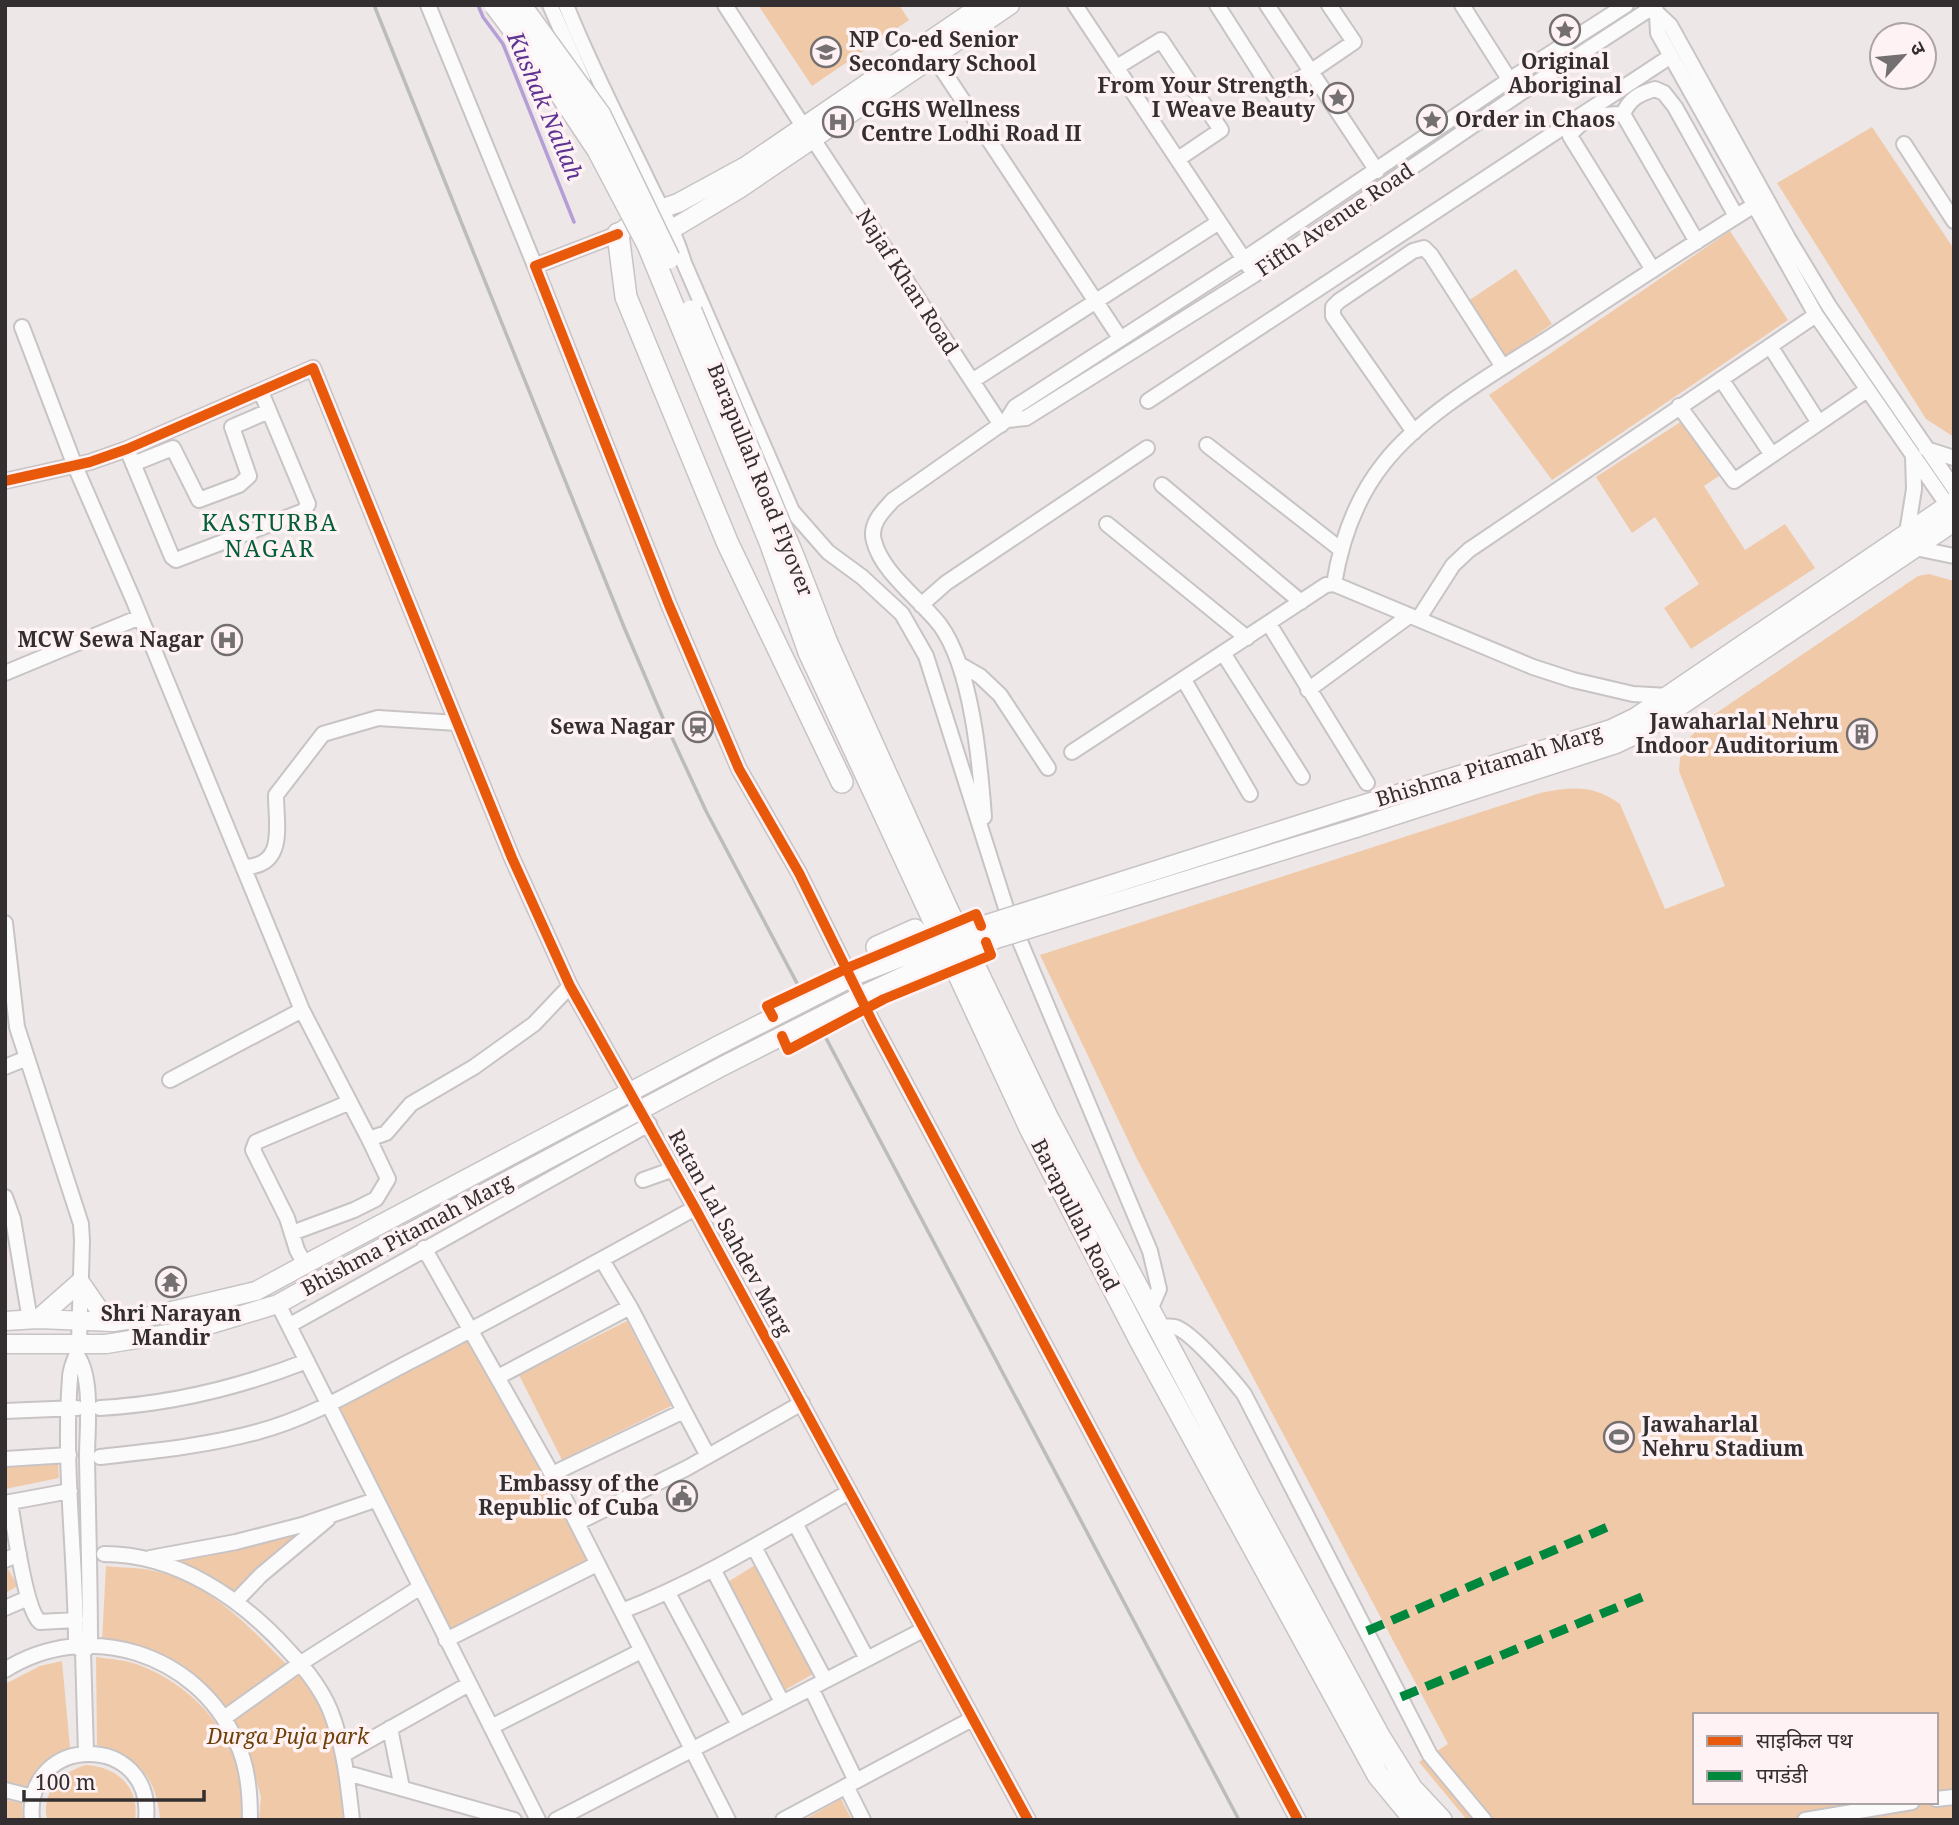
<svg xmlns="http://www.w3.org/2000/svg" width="1959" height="1825" viewBox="0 0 1959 1825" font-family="'Noto Serif','Noto Sans Devanagari',serif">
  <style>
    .green { fill: #f0caa8; fill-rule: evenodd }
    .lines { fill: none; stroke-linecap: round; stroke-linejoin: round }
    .stream { stroke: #b59ed5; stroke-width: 3.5 }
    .minor-casing { stroke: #c8c3c4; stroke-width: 18 }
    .major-casing { stroke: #c8c3c4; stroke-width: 21 }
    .highway-casing { stroke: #c8c3c4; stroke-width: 24 }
    .minor { stroke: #fcfbfc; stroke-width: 14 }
    .major { stroke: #fcfbfc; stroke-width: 18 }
    .highway { stroke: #fcfbfc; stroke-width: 21 }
    .rail { stroke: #bdbcbc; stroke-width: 3.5 }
    .major-bridge-casing { stroke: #c8c3c4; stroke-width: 21; stroke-linecap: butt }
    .highway-bridge-casing { stroke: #c8c3c4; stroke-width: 24; stroke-linecap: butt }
    .major-bridge { stroke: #fcfbfc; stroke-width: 18 }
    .highway-bridge { stroke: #fcfbfc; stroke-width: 21 }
    .quiet { stroke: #00873e; stroke-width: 9; stroke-dasharray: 18 9; stroke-linecap: butt }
    .cycleway-casing { stroke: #fef2f4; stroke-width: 15 }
    .cycleway { stroke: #e8590c; stroke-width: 10 }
    .labels { text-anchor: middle; stroke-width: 7; stroke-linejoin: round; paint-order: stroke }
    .poi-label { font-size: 21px; font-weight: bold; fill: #332e2f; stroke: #fef2f4; text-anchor: end }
    .street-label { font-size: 21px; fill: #332e2f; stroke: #fef2f4 }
    .park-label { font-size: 21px; font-style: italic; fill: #6d4008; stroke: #fef2f4 }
    .water-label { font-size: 23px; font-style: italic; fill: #5e3492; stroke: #fef2f4 }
    .neighbourhood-label { font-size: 23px; letter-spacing: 2px; fill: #045f38; stroke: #fef2f4 }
  </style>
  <rect width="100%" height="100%" fill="#ede7e8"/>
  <!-- green -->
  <path class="green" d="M758 5H899L909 20 812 86Z
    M1872 127 1954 249V437L1926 419 1777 183Z
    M1730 231 1788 320 1552 480 1489 395Z
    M1516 269 1552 324 1505 357 1468 301Z
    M1685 419 1722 474 1704 486 1745 550 1785 524 1815 568 1691 649 1664 608 1699 584 1655 517 1632 533 1596 477Z
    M1929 574 1954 581V1820H1467L1419 1762 1448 1744 1137 1159 1040 955 1540 793C1571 787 1593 784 1620 804L1665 909 1725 886 1679 771 1681 747 1706 720 1918 576ZM1695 1715H1936V1802H1695Z
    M627 1321 671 1406 562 1460 519 1375Z
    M469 1339 546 1476 589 1560 451 1632 334 1407Z
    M58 1464 59 1478 5 1489V1466Z
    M310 1527 235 1595 168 1559Z
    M5 1564 18 1586 5 1593Z
    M755 1565 813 1674 785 1690 728 1582Z
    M106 1566C121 1568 139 1567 154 1571 209 1583 249 1626 286 1664L227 1708 192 1673 149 1652 102 1641Z
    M96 1657C110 1659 126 1660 139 1665 202 1689 250 1749 243 1820L160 1818C156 1776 137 1756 97 1745Z
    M62 1661 70 1748C50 1757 37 1767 26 1787L5 1782V1684L40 1666Z
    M300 1671 328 1718 341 1768 346 1820H259L261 1797 251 1761 232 1720Z
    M86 1765C117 1767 140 1787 135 1820H47C41 1791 61 1772 86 1765Z
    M841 1799 852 1820H804Z
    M5 1800 22 1803 23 1820H5Z"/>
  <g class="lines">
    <!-- stream -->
    <path class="stream" d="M478 5 483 17 503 44 574 222"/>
    <!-- minor casing -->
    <g class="minor-casing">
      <path id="minor" d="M428 5 535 266
        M550 5 583 80
        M566 5C589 63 618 119 645 175 659 205 675 232 684 263L792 511 828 552 862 577 902 614 926 656 1006 908 1150 1251 1159 1289 1150 1310
        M725 5 803 126
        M1075 5 1249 267
        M1217 5 1275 96 1354 42 1329 5
        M1267 5 1377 171
        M1462 5 1514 87
        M1654 10 1670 25 1788 238 1829 306 1954 488
        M1657 14 1658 33 1816 315 1953 513
        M934 57 1120 338
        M1117 67 1161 40 1221 130 1178 159
        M1623 114C1603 114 1581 117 1570 136L1653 270
        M1623 114C1630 98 1639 94 1655 89L1664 93 1675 107 1736 216
        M1623 114 1697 242
        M813 139 1001 425
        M1904 144 1954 221
        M618 234 535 266 669 605 739 769 799 873 873 1023 1298 1820
        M22 327 75 466 133 599 302 1010 369 1139 388 1179 376 1199 354 1210 292 1233
        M1770 346 1819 423
        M1721 379 1772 455
        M972 381 1219 222
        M1148 401 1671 56
        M1679 406 1734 481 1867 390
        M1007 420 1026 418 1254 275 1519 94 1656 5
        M1414 432 1333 316V307L1339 301 1413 251 1424 248 1431 255 1503 367
        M1207 445 1340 549
        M127 449 172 557 176 560 304 511 308 504 261 392
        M1926 449 1954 458
        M133 464 173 448 199 500 239 485 249 476 232 427 269 411
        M5 481 90 462 127 449 313 368 512 858 570 986 695 1208 1028 1820
        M1162 485 1301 602
        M1107 524 1247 638
        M1907 533 1914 489 1913 457
        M1915 548 1954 556
        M1334 584C1341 541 1356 498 1384 463 1424 412 1498 371 1552 336 1623 289 1694 242 1766 198
        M921 605 946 583 1147 448
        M1419 618 1453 565 1469 550 1816 315
        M1269 624 1367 783
        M1223 653 1302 777
        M959 664 980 676 1000 695 1048 768
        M5 673 140 617
        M1184 680 1250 794
        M1308 690 1409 616
        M1072 752 1326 585 1334 584 1533 667 1573 680 1633 694 1668 696
        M984 817C980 763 972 669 940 625 920 599 882 573 874 541 869 524 883 511 893 500L1007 420 1015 407 1244 259 1509 80 1626 5
        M243 867C287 867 276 825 276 795L323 734 378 718 457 723
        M5 923 17 1027 81 1224 82 1241 79 1343C78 1357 70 1365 70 1378 63 1467 76 1557 76 1645L83 1652 86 1753
        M5 1067 27 1058
        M170 1080 302 1010
        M369 1139 386 1133 411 1104 474 1067 534 1024 570 986
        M643 1180 674 1169
        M5 1197 13 1219 30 1320
        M424 1248 552 1474 728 1820
        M602 1260 630 1307
        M305 1264 297 1250 287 1218 253 1150 256 1142 350 1102
        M278 1304 538 1820
        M290 1325 649 1124
        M1158 1327C1163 1327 1170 1326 1175 1327 1191 1331 1233 1380 1244 1394L1430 1755 1484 1820
        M78 1357C93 1379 87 1430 87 1457 88 1520 90 1582 90 1645L84 1651
        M498 1377 630 1307 684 1411 552 1474
        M100 1408C171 1404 241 1387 307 1361
        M5 1411 77 1408
        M684 1411 708 1456
        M100 1457C153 1451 206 1446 257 1432 311 1418 361 1387 411 1361 507 1312 601 1260 695 1208
        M5 1459 69 1455
        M10 1502C14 1525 25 1610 40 1622L76 1620
        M5 1503 70 1491
        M577 1523 687 1468 802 1403
        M795 1523 867 1659
        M754 1547 825 1680
        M104 1554C176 1554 241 1598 288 1650 304 1667 321 1688 330 1710 344 1745 348 1783 352 1820
        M150 1558 236 1542 302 1525 375 1500
        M5 1560 19 1554
        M713 1569 782 1702
        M668 1593 739 1725
        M236 1601 261 1575 328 1519
        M5 1608 28 1598
        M622 1611C702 1580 775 1534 849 1492
        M446 1640 597 1564
        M5 1670C87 1618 197 1653 236 1741 248 1766 250 1793 250 1820
        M811 1688 856 1781
        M224 1718 301 1663 419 1588
        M491 1727 641 1651
        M390 1728 402 1788
        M343 1755 469 1684
        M347 1773 514 1820
        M846 1786 863 1820
        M5 1790 33 1797
        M1936 1799 1954 1797
        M32 1820C23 1732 155 1732 146 1820
        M556 1820 923 1630
        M783 1820 972 1719
        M1805 1820 1912 1802"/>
    </g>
    <!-- major casing -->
    <g class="major-casing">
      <path id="major" d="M618 234 643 215 678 203 746 166 982 5
        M645 238 664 234 739 189 1010 5
        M1348 809 1611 729 1636 717 1954 501
        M1356 828 1616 744 1643 731 1954 522
        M38 1319 80 1282 98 1308 113 1322
        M5 1321 38 1319 113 1322 146 1317 256 1291 317 1258
        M5 1344H106L192 1330 278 1304 325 1278"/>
    </g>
    <!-- highway casing -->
    <g class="highway-casing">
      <path id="highway" d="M618 234 626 297 728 544 842 782
        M827 643 947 909 1048 1119 1246 1492 1379 1736 1412 1789 1441 1820
        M809 652 1031 1130 1141 1342 1378 1775 1415 1820
        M877 947 915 930"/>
    </g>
    <!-- minor -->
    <use href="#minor" class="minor"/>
    <!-- major -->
    <use href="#major" class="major"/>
    <!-- highway -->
    <use href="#highway" class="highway"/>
    <!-- rail -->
    <path class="rail" d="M374 5 624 627 662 716 706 811 1239 1820"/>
    <!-- major-bridge casing -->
    <g class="major-bridge-casing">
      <path id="major-bridge" d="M317 1258 717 1046 858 974 981 926 1348 809
        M325 1278 721 1067 861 996 932 963 996 939 1356 828"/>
    </g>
    <!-- highway-bridge casing -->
    <g class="highway-bridge-casing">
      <path id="highway-bridge" d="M495 5 548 75 598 150 648 245 770 542 809 652
        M520 5 600 115 669 258
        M691 311 794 558 827 643"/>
    </g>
    <!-- major-bridge -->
    <use href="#major-bridge" class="major-bridge"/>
    <!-- highway-bridge -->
    <use href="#highway-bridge" class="highway-bridge"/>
    <!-- quiet -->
    <path class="quiet" d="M1367 1631 1612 1525
      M1401 1697 1642 1597"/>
    <!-- cycleway casing -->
    <g class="cycleway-casing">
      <path id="cycleway" d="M618 234 535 266 669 605 739 769 799 873 873 1023 1298 1820
        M5 481 90 462 127 449 313 368 512 858 570 986 695 1208 1028 1820
        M773 1017 767 1006 852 966 976 914 981 926
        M782 1036 788 1050 884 999 991 955 986 942"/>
    </g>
    <!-- cycleway -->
    <use href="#cycleway" class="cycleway"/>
  </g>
  <!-- icons -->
  <defs>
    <g id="sight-ring" transform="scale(1.575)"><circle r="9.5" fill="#fef2f4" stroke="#746f70" stroke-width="1.5"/><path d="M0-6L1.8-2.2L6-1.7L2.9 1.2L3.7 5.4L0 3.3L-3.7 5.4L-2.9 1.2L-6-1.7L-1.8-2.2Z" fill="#746f70"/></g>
    <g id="school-ring" transform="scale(1.575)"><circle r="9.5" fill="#fef2f4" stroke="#746f70" stroke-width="1.5"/><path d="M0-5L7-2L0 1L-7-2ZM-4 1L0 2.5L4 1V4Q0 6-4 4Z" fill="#746f70"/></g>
    <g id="hospital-ring" transform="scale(1.575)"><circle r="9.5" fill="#fef2f4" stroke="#746f70" stroke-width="1.5"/><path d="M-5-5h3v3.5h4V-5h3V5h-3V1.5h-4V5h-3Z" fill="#746f70"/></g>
    <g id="station-ring" transform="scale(1.575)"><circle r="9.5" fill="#fef2f4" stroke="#746f70" stroke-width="1.5"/><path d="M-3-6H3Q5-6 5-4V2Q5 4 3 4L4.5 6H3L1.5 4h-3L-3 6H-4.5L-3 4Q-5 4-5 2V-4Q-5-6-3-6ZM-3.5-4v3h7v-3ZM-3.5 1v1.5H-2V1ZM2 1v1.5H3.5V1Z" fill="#746f70"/></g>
    <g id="building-ring" transform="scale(1.575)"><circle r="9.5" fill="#fef2f4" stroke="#746f70" stroke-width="1.5"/><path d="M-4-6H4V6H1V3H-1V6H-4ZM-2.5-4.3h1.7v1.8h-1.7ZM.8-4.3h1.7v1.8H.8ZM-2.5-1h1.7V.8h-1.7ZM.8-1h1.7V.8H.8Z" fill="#746f70"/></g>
    <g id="temple-ring" transform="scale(1.575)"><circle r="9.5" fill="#fef2f4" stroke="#746f70" stroke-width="1.5"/><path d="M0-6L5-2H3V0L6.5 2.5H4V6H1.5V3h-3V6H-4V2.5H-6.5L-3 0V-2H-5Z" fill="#746f70"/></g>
    <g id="stadium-ring" transform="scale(1.575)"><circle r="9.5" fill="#fef2f4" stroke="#746f70" stroke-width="1.5"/><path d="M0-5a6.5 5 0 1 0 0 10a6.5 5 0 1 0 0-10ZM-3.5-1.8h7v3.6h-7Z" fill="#746f70"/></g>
    <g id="civic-ring" transform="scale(1.575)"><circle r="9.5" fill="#fef2f4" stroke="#746f70" stroke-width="1.5"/><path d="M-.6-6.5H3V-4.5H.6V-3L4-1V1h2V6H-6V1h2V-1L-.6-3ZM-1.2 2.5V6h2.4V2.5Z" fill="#746f70"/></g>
  </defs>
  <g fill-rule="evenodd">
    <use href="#sight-ring" x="1565" y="30"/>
    <use href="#school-ring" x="826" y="52"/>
    <use href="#sight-ring" x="1338" y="98"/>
    <use href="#sight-ring" x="1432" y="120"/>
    <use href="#hospital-ring" x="838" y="122"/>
    <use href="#hospital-ring" x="227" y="640"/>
    <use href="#station-ring" x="698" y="727"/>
    <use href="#building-ring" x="1862" y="734"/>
    <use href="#temple-ring" x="171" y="1282"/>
    <use href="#stadium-ring" x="1619" y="1437"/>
    <use href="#civic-ring" x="682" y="1496"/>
  </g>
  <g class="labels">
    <!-- poi labels -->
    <g class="poi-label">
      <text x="849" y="47" text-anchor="start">NP Co-ed Senior<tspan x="849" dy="24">Secondary School</tspan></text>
      <text x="1565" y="69" text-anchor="middle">Original<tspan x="1565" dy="24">Aboriginal</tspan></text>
      <text x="1315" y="93">From Your Strength,<tspan x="1315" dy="24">I Weave Beauty</tspan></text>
      <text x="861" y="117" text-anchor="start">CGHS Wellness<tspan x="861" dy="24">Centre Lodhi Road II</tspan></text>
      <text x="1455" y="127" text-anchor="start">Order in Chaos</text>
      <text x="204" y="647">MCW Sewa Nagar</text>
      <text x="1839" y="729">Jawaharlal Nehru<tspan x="1839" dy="24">Indoor Auditorium</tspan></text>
      <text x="675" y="734">Sewa Nagar</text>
      <text x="171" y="1321" text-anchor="middle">Shri Narayan<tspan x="171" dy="24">Mandir</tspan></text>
      <text x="1642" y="1432" text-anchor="start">Jawaharlal<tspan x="1642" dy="24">Nehru Stadium</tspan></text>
      <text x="659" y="1491">Embassy of the<tspan x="659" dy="24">Republic of Cuba</tspan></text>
    </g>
    <!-- street labels -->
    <g class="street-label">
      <text transform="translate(1335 220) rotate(-34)" y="7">Fifth Avenue Road</text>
      <text transform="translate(907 282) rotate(57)" y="7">Najaf Khan Road</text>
      <text transform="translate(760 480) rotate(68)" y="7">Barapullah Road Flyover</text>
      <text transform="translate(1489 766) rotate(-17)" y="7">Bhishma Pitamah Marg</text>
      <text transform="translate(1075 1215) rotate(63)" y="7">Barapullah Road</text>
      <text transform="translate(730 1233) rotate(61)" y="7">Ratan Lal Sahdev Marg</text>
      <text transform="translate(407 1235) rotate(-28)" y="7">Bhishma Pitamah Marg</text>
    </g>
    <!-- park labels -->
    <g class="park-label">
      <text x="288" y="1744">Durga Puja park</text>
    </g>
    <!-- water labels -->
    <g class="water-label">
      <text transform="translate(545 106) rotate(67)" y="8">Kushak Nallah</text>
    </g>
    <!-- neighbourhood labels -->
    <g class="neighbourhood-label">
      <text x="270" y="531">KASTURBA<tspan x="270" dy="26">NAGAR</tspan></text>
    </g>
  </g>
  <!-- border -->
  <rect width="1959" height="1825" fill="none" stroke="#332e2f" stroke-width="14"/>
  <!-- legend -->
  <rect x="1693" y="1713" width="245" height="91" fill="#fef2f4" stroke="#ada4a5" stroke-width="2"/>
  <rect x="1707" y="1736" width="35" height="10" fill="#e8590c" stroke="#ada4a5" stroke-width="2"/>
  <text x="1756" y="1748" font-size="21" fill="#332e2f">साइकिल पथ</text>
  <rect x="1707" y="1771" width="35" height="10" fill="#00873e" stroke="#ada4a5" stroke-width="2"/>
  <text x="1756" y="1783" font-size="21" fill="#332e2f">पगडंडी</text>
  <!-- north arrow -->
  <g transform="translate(1903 56) rotate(63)"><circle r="33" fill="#fef2f4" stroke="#ada4a5" stroke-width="2"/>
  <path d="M0-5L12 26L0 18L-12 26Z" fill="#746f70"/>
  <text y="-10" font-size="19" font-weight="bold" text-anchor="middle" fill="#332e2f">उ</text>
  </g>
  <!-- scale -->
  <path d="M24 1790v10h180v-10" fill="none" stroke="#332e2f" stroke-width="3.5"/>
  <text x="35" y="1790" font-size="21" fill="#332e2f" stroke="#fef2f4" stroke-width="5" paint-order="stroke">100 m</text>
</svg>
